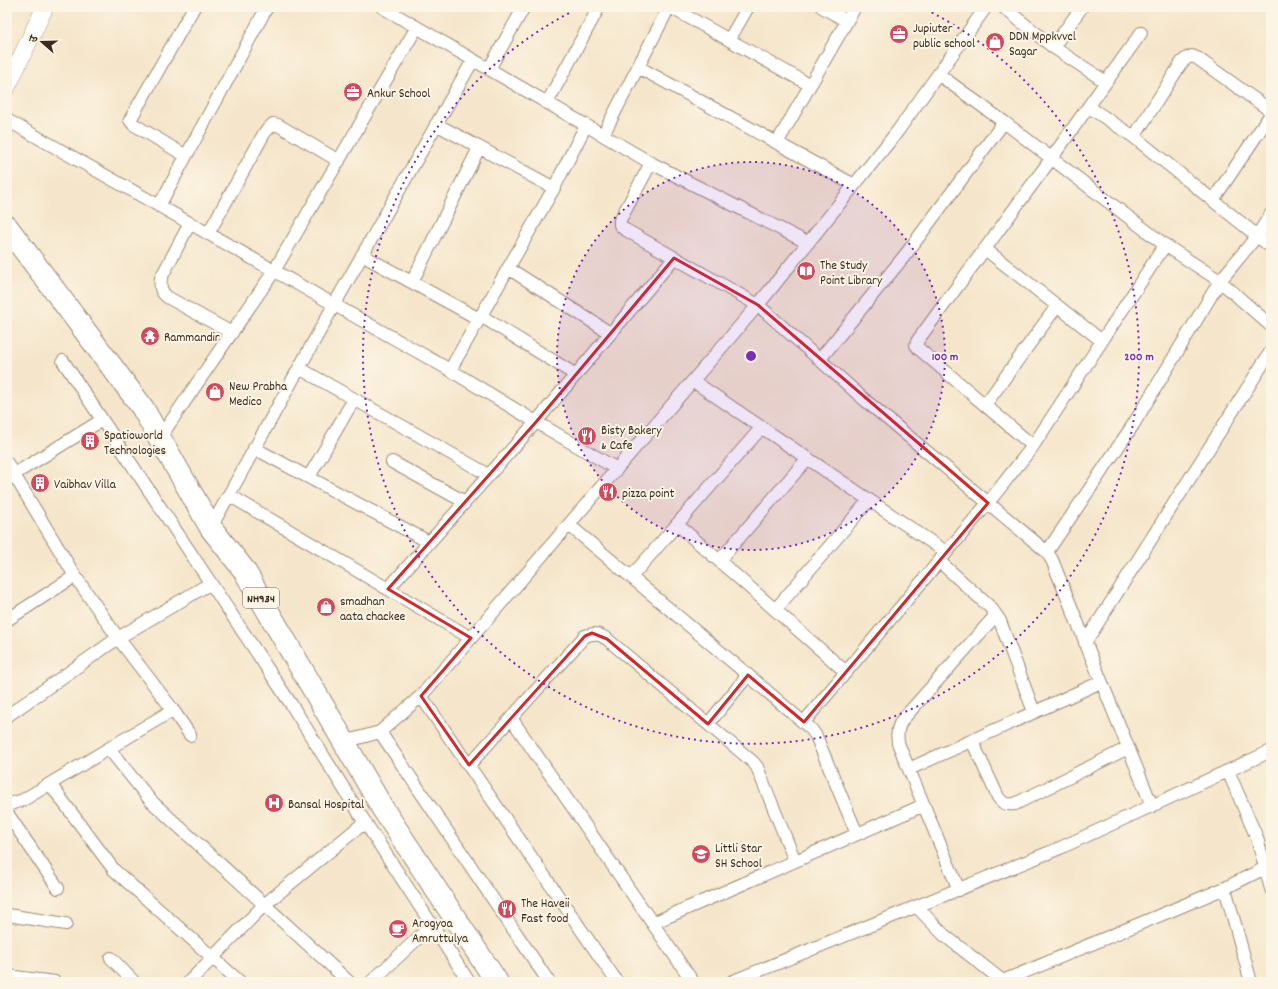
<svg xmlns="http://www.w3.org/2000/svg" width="1278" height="989" viewBox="0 0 1278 989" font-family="Dekko,'Playpen Sans Deva',sans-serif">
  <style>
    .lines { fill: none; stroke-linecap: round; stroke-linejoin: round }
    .street-casing { stroke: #988874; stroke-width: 14 }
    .secondary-casing { stroke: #988874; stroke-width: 18 }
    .highway-casing { stroke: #988874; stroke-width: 24 }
    .street { stroke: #fff; stroke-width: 12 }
    .secondary { stroke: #fff; stroke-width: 17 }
    .highway { stroke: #fff; stroke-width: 22 }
    .marked { fill: none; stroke: #d62828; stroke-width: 3; stroke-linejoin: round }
    .ring { fill: none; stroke: #7b2cbf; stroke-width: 2; stroke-dasharray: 2 4 }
    .labels { text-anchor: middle; stroke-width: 4; stroke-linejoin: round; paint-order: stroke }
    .shield { fill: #fcf5e5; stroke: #75675a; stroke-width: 1 }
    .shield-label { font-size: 12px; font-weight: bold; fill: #3b2a1e }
    .poi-label { font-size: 13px; fill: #3b2a1e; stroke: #fcf5e5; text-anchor: start }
    .centre { fill: #7b2cbf; stroke: #fcf5e5; stroke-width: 2 }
    .ring-label { font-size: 12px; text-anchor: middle; font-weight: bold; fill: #7b2cbf; stroke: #fcf5e5; stroke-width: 4; stroke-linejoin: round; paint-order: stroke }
  </style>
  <rect width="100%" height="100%" fill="#fcf5e5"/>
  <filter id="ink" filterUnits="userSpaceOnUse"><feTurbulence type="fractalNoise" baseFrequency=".025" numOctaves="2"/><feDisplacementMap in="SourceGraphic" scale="8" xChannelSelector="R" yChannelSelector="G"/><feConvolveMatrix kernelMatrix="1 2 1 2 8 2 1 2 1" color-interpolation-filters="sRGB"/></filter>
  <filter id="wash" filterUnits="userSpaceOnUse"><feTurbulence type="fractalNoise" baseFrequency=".012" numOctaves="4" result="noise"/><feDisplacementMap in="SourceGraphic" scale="16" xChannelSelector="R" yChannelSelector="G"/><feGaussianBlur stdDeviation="0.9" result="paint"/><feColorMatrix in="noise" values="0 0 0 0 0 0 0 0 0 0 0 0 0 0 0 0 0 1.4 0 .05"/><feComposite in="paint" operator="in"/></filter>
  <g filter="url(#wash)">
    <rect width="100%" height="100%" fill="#f5e6cb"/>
  </g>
  <g filter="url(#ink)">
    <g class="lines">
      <!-- street casing -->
      <g class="street-casing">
        <path id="street" d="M382 7 651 163 808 243
          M670 7 810 85
          M822 7 847 21
          M1003 7 1053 47 1106 82
          M729 40 748 7
          M1053 47 1082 7
          M638 67 854 185
          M489 69 524 7
          M938 74 1004 122 1165 245 1220 281 1271 326
          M547 103 599 7
          M1089 107 1134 137 1271 247
          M7 120 450 370 536 422 617 469
          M436 124 554 188
          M603 135 669 7
          M1134 137 1182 62 1187 58 1192 56 1197 58 1271 111
          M777 143 855 7
          M186 156 133 124 130 120 194 7
          M651 163 620 220V225L624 229 758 305 866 401 1047 552 1052 560 1152 806
          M1213 200 1271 114
          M159 206 267 7
          M190 223 161 278C160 286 160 291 167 297L232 333
          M208 234 265 132 273 124 278 125 339 161
          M985 249 1102 341
          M362 255 479 319
          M508 268 610 333
          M412 282 479 148
          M481 316 576 375
          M820 359 906 254 1004 122
          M63 361 291 704 361 816 469 982
          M299 368 489 475
          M450 370 554 188 586 125
          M693 381 946 552
          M985 405 1057 306
          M159 439 274 271 417 27
          M1033 446 919 349 916 345 918 340 1051 159 1141 33
          M254 448 429 542
          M392 462 465 502
          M7 463 75 576 118 638 173 710 190 735
          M309 477 354 399
          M8 478 102 420
          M229 495 471 638
          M215 520 334 305 473 60
          M677 524 846 672
          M569 525 748 675 811 729 816 736 857 834
          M1047 552 1133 425 1220 281 1257 236 1271 214
          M719 561 808 458
          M939 561 991 608 1000 621 1034 712
          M631 577 762 427
          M388 589 536 422 674 258
          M775 610 869 500
          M7 620 75 576
          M1085 643 1271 351
          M421 696 617 982
          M7 716 118 638 211 583
          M511 718 693 982
          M804 722 988 503 1033 446 1165 245
          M708 724 748 675
          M380 732 549 982
          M972 741 998 797C1003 804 1006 805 1015 804L1128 748
          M344 742 380 732 421 696 758 305 897 132 986 7
          M109 749 151 801 162 811 349 982
          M469 765 585 636C594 632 599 634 607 639L753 762 757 767 795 861
          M909 769 1101 682
          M1228 771 1257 838 1271 889
          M50 784 114 870 240 982
          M7 805 23 800 173 710
          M7 813 58 888
          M1225 888 1251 982
          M959 890 898 743C897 734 897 727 903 719L996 615
          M917 907 944 935 1004 982
          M7 915 66 924
          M653 923 924 805
          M111 958 134 982
          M7 976 55 982
          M1003 981 1225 888 1265 868
          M189 982 264 905 365 822
          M371 982 432 925
          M731 982 1060 848 1271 751"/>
      </g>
      <!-- secondary casing -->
      <g class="secondary-casing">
        <path id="secondary" d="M7 87 45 7"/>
      </g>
      <!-- highway casing -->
      <g class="highway-casing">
        <path id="highway" d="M7 227 142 407 211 528 244 570 383 809 497 982"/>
      </g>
      <!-- street -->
      <use href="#street" class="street"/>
      <!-- secondary -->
      <use href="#secondary" class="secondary"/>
      <!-- highway -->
      <use href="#highway" class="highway"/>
    </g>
  </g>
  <!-- marked area -->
  <path class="marked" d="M674 258 758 305 988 503 804 722 748 675 708 724 607 639 592 633 585 636 469 765 421 696 471 638 388 589 536 422Z"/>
  <!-- distance rings -->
  <circle cx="751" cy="356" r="194" fill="#7b2cbf" fill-opacity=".12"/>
  <g class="ring">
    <circle cx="751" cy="356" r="194"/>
    <path d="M921 7A388 388 0 1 1 581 7"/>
  </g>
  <!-- icons -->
  <defs>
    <g id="office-disc" transform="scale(1)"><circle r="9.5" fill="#d1495b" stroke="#fcf5e5"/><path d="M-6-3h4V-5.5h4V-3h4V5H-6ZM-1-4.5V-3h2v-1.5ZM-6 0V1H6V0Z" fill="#fff"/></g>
    <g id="shop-disc" transform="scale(1)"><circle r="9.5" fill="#d1495b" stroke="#fcf5e5"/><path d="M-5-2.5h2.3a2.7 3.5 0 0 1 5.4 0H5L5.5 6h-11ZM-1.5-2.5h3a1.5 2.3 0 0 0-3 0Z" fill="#fff"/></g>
    <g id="library-disc" transform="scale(1)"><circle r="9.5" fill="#d1495b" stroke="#fcf5e5"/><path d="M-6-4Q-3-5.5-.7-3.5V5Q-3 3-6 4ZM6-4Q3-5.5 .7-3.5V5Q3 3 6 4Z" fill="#fff"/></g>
    <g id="temple-disc" transform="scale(1)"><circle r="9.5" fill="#d1495b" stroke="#fcf5e5"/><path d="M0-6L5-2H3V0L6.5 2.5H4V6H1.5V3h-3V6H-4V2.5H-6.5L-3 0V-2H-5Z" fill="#fff"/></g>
    <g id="restaurant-disc" transform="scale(1)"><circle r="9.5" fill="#d1495b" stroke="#fcf5e5"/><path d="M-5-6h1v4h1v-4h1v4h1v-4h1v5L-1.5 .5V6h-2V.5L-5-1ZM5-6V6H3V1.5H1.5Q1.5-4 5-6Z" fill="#fff"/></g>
    <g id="building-disc" transform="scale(1)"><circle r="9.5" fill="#d1495b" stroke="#fcf5e5"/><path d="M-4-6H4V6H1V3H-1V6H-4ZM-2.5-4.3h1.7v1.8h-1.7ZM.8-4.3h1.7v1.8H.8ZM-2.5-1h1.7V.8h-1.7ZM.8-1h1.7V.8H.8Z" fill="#fff"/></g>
    <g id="hospital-disc" transform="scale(1)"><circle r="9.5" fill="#d1495b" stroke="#fcf5e5"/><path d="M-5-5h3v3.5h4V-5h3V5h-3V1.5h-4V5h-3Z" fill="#fff"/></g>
    <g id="school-disc" transform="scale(1)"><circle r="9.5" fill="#d1495b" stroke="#fcf5e5"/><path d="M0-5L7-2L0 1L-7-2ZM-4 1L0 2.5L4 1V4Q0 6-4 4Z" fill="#fff"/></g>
    <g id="cafe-disc" transform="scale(1)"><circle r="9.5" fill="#d1495b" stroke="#fcf5e5"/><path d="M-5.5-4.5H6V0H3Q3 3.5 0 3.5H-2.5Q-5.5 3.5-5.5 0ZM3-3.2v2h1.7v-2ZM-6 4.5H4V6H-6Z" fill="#fff"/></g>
  </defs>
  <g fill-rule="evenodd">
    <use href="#office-disc" x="899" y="34"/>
    <use href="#shop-disc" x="995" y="42"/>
    <use href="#office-disc" x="353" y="92"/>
    <use href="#library-disc" x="806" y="271"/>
    <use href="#temple-disc" x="150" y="336"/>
    <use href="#shop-disc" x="215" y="392"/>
    <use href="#restaurant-disc" x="587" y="436"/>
    <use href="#building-disc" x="90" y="441"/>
    <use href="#building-disc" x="40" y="483"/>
    <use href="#restaurant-disc" x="608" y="492"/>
    <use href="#shop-disc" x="326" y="607"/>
    <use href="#hospital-disc" x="274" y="803"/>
    <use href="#school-disc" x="701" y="854"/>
    <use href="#restaurant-disc" x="507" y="909"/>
    <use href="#cafe-disc" x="398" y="929"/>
  </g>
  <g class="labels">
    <!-- shield labels -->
    <rect class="shield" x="243" y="588" width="36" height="20" rx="3"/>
    <g class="shield-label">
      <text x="261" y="602">NH934</text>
    </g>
    <!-- poi labels -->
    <g class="poi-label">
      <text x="913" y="32">Jupiuter<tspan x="913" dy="15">public school</tspan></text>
      <text x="1009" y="40">DDN Mppkvvcl<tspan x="1009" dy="15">Sagar</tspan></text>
      <text x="367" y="97">Ankur School</text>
      <text x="820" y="269">The Study<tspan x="820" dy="15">Point Library</tspan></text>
      <text x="164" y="341">Rammandir</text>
      <text x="229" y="390">New Prabha<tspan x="229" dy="15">Medico</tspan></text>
      <text x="601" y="434">Bisty Bakery<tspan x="601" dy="15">&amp; Cafe</tspan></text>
      <text x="104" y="439">Spatioworld<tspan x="104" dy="15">Technologies</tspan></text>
      <text x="54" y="488">Vaibhav Villa</text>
      <text x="622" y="497">pizza point</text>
      <text x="340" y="605">smadhan<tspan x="340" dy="15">aata chackee</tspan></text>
      <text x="288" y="808">Bansal Hospital</text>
      <text x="715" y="852">Littli Star<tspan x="715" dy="15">SH School</tspan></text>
      <text x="521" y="907">The Haveii<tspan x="521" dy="15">Fast food</tspan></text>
      <text x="412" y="927">Arogyoa<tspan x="412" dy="15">Amruttulya</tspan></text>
    </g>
  </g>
  <circle cx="751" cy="356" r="6" class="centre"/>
  <g class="ring-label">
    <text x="945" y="360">100 m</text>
    <text x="1139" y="360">200 m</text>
  </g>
  <!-- margin -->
  <rect width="1278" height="989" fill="none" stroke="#fcf5e5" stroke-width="24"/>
  <!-- north arrow -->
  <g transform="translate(42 42) rotate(290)" stroke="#fcf5e5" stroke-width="3" paint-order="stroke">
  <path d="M0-3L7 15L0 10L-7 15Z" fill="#3b2a1e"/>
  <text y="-6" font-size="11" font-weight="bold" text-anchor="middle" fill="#3b2a1e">उ</text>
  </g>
</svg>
